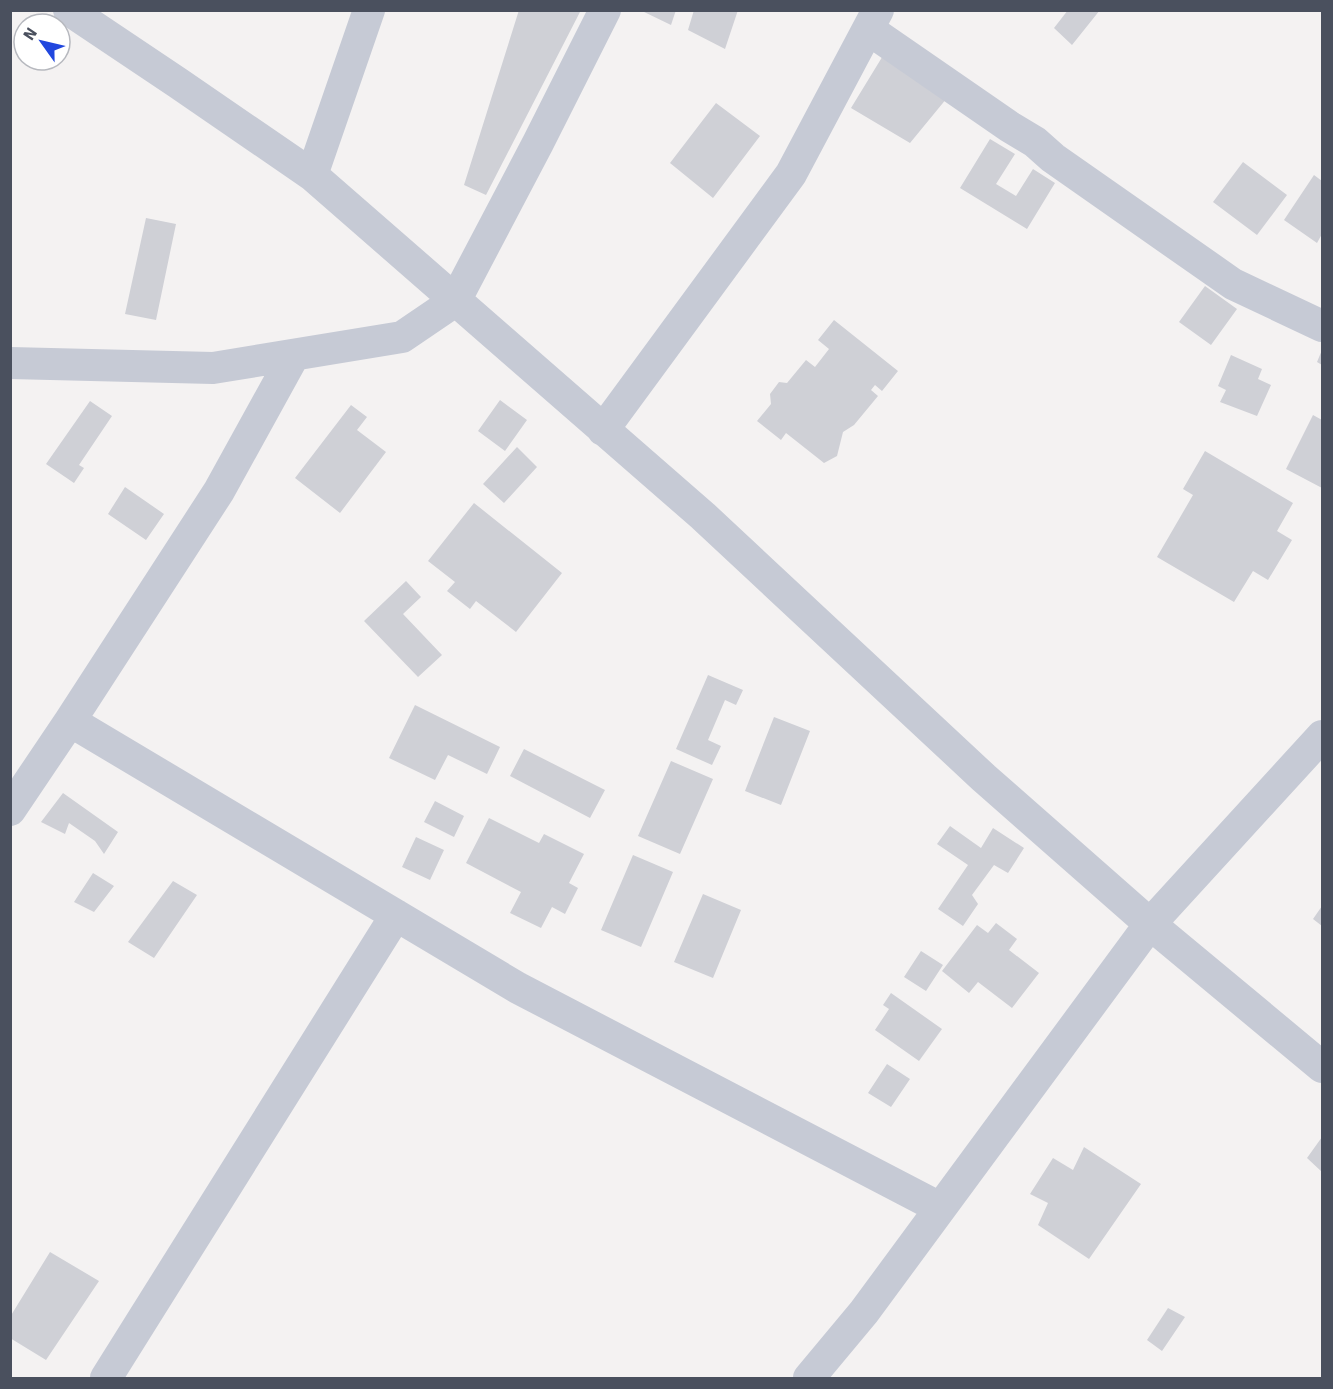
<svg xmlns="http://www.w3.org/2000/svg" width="1333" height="1389" viewBox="0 0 1333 1389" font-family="Signika,sans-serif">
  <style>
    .building { fill: #cfd0d6 }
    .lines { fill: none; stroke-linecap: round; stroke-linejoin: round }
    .minor { stroke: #c6cad5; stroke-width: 32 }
  </style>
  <rect width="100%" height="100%" fill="#f4f2f2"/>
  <!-- building -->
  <path class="building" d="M519 10H581L486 195 464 185Z
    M640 10H676L671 25Z
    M694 10H738L725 49 688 30Z
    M1068 10H1100L1072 45 1054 28Z
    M884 54 947 98 910 143 851 108Z
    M716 103 760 136 713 198 670 163Z
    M990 139 1015 154 996 184 1016 196 1033 169 1055 183 1027 229 960 188Z
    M1243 162 1287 195 1257 235 1213 202Z
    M1314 175 1322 181V234L1317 243 1284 220Z
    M146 218 176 224 156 320 125 314Z
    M1205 286 1237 309 1211 345 1179 322Z
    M834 320 898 371 882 391 875 385 871 390 878 396 854 425 843 432 837 456 824 463 786 433 781 440 757 421 771 404 770 394 779 382 787 383 806 360 815 367 829 349 818 340Z
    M1322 350V365L1317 362Z
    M1231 355 1262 369 1258 379 1271 385 1257 416 1220 402 1226 390 1218 386Z
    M500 400 527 420 505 451 478 431Z
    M90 401 112 416 79 465 84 468 74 483 46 464Z
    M351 405 367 417 357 430 386 452 340 513 295 478Z
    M1313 415 1322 420V488L1286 469Z
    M517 447 537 467 504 503 483 484Z
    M1205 451 1293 503 1277 531 1292 540 1268 580 1253 571 1234 602 1157 557 1193 495 1183 489Z
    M125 487 164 514 146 540 108 514Z
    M474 503 562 573 516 632 476 601 470 609 447 591 455 582 428 561Z
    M406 581 421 597 403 614 442 655 418 677 364 621Z
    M708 675 743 690 736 705 725 700 708 740 721 746 712 765 676 749Z
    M415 705 500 747 487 774 448 755 435 780 389 758Z
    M774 717 810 731 781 805 745 791Z
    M524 749 605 790 590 818 510 776Z
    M671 761 713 779 680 854 638 836Z
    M63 793 118 832 104 854 95 841 69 823 65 834 41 822Z
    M435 801 464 816 454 837 424 822Z
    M489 818 539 843 544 834 584 854 569 883 578 888 565 914 552 907 541 928 510 913 521 892 466 863Z
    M950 826 981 848 993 828 1024 848 1008 873 994 865 972 895 978 904 963 926 938 909 968 865 937 844Z
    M416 837 444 850 430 880 402 867Z
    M633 855 673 872 641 947 601 930Z
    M93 873 114 886 94 912 74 902Z
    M173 881 197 895 154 958 128 942Z
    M703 894 741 910 713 978 674 962Z
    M1322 906V926L1313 919Z
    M996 923 1017 939 1009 950 1039 973 1012 1008 978 982 969 993 942 971 977 925 988 933Z
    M921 951 943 965 926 991 904 977Z
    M891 993 942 1029 919 1061 875 1030 889 1009 883 1005Z
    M887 1064 910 1079 891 1107 868 1093Z
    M1322 1137V1172L1307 1158Z
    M1084 1147 1141 1184 1089 1259 1038 1225 1048 1203 1030 1194 1053 1158 1073 1170Z
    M50 1252 99 1281 46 1360 10 1338V1317Z
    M1168 1308 1185 1317 1162 1351 1147 1340Z"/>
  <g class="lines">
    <!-- minor -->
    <path class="minor" d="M69 10 178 83 312 175 703 516 984 778 1150 924 1322 1067
      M868 29 1010 127 1035 142 1053 158 1233 284 1322 326
      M312 175 369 10
      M10 363 213 368 402 337 455 301 538 143 605 10
      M603 430 791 174 878 10
      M70 721 518 988 940 1208
      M10 810 70 721 219 491 294 355
      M106 1378 396 915
      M809 1378 864 1312 1150 924 1322 736"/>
  </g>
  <!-- border -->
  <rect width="1333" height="1389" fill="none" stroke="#4a505e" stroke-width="24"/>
  <!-- north arrow -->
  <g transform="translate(42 42) rotate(304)"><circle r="28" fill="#ffffff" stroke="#b7b9bf" stroke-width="1.5"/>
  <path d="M0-4.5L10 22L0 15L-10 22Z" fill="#2147de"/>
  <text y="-9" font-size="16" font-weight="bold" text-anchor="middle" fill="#4a505e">N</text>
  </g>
</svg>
